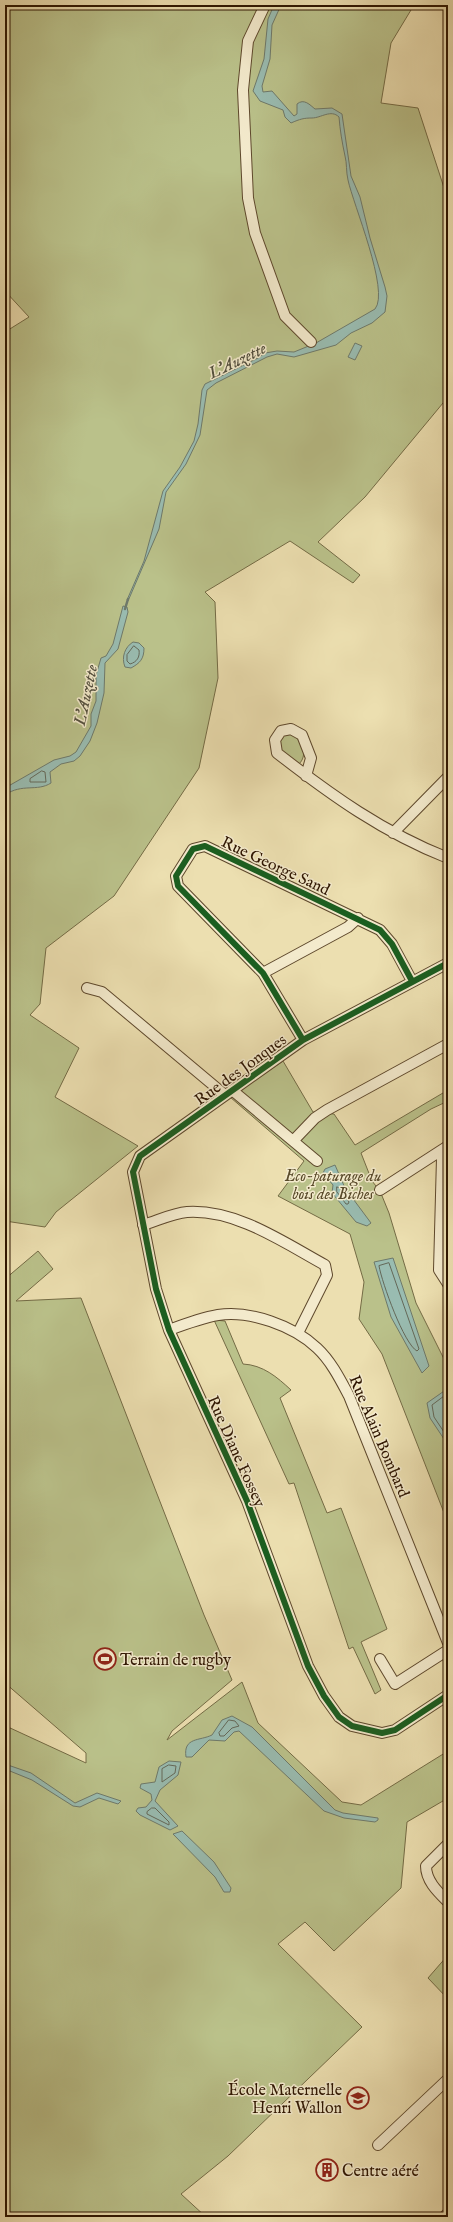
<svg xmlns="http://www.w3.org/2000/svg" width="453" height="2222" viewBox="0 0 453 2222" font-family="'IM FELL English',serif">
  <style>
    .green { fill: #bac18a; stroke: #746b45 }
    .water { fill: #99bcb1; stroke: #6e796a }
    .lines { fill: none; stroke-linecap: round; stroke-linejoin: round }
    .shore { stroke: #646858; stroke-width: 1 }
    .stream { stroke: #6e796a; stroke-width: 2.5 }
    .minor-casing { stroke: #5e482c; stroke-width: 12 }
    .minor { stroke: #f3eacc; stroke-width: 10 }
    .cycleway-casing { stroke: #f3eacc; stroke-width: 8 }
    .cycleway { stroke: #1b5e20; stroke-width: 6 }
    .labels { text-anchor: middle; stroke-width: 3; stroke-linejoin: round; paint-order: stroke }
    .street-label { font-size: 16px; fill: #2e1500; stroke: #f3eacc }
    .park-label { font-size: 16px; font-style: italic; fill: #584929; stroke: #f3eacc }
    .poi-label { font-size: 16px; fill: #2e1500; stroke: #f3eacc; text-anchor: start }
    .water-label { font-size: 17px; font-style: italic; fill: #534f3e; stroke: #f3eacc }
  </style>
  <rect width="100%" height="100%" fill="#ecdfb0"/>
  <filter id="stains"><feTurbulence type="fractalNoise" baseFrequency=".005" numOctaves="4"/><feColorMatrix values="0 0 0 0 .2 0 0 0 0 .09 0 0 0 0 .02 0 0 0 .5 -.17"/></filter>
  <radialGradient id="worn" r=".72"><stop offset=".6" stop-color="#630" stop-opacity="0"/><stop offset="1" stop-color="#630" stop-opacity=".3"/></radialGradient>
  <!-- green -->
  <path class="green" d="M5 5H414L391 43 381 103 418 108 448 200V397L365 497 318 542 360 575 353 583 290 541 205 592 215 602 218 678 199 768 114 896 46 948 40 1004 30 1015 79 1048 55 1097 138 1146 56 1212 45 1227 5 1221V332L29 317 5 291Z
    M291 733C301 740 309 754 299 764L280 751V739L286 734Z
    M283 1061 313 1112 334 1114 355 1145 448 1090V1101L431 1109 361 1153 372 1181 380 1191 389 1213 416 1303 448 1367V1523L382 1354 359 1319 364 1282 350 1234 278 1196 304 1161 230 1097Z
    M38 1251 53 1269 16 1301 81 1298 204 1615 232 1680 172 1731 167 1740 242 1682 258 1723 342 1802 361 1805 448 1751V1798L407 1822 401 1888 334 1951 305 1922 278 1944 362 2027 228 2156 181 2194 206 2217H5V1722L8 1727 86 1763V1753L5 1683V1301H8L5 1297V1279Z
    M214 1320 225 1321 243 1364C263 1365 277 1377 291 1390L280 1398 327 1513 341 1508 387 1629 361 1642 381 1690 375 1694 353 1647 349 1649 294 1483 289 1484Z
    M448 1955V1999L428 1978Z"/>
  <!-- water -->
  <path class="water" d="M274 5H281L272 25 270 59 262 86 263 92 272 91 294 116 297 114V104C304 98 310 105 315 109L332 108 342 114 351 176 360 197 370 238 385 287 387 296 385 312 372 323 351 333 336 345 294 357 277 354 267 357 216 383 207 390 200 435 186 464 166 492 159 529 128 601 127 600 144 561 163 491 180 467 194 441 198 424 202 390 205 384 258 358 265 353 277 351 294 352 316 343 375 309C390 291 353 204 348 180 346 172 347 163 345 156 342 142 340 130 339 117 331 109 321 118 312 118 304 118 300 119 291 123L285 117 283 110 260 101 253 91 264 59 268 19Z
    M355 343 362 346 355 360 348 357Z
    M123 606 127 607 128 612 118 649 105 663 104 693 97 723 90 741 80 756 74 761 61 764 50 772 51 783C37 792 22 783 5 795V788L54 760 70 756 76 752 91 726V714L96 701V675L101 658 106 656 113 644Z
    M133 642 139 643 144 648C144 659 140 663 131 668L125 667C121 657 125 647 133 642Z
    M335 1165 345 1188 371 1223 367 1226 356 1222 332 1193 333 1185 323 1173 325 1169Z
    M393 1258 429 1366 422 1373 391 1317 374 1262Z
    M447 1389 448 1392V1445L430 1418 427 1403Z
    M232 1716 252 1727 335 1810 343 1813 378 1818V1820L375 1822 344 1818 324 1811 239 1731 234 1732 225 1741 209 1740 192 1757H186C183 1737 200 1741 212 1735L222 1720Z
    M169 1761 181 1762 178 1775 160 1790 155 1801 178 1826 170 1830 140 1815 136 1811 138 1808 146 1807 152 1800 151 1794 140 1788 141 1784 155 1782 159 1767Z
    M5 1764 31 1773 75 1803 97 1793 121 1801 118 1804 99 1798 80 1807 73 1806 32 1780 5 1769Z
    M182 1831 214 1862 231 1888 230 1892H224L215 1877 173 1834Z"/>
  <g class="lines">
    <!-- shore -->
    <path class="shore" d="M134 646 139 650C140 657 137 662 130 664L127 661V655Z
      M42 771 45 772 46 782H30V779Z
      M337 1187 340 1188 349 1202 348 1204H346L337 1192Z
      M389 1263 419 1349 417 1351C404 1344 382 1283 379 1266Z
      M448 1393 432 1405 434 1417 448 1438
      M229 1720 235 1721 239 1726 232 1728 224 1736H220L219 1733Z
      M169 1765 176 1766 175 1773 162 1782V1769Z
      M152 1808H155L169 1822V1825L147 1814V1812Z"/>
    <!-- stream -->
    <path class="stream" d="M125 609 128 599"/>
    <!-- minor casing -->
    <g class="minor-casing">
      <path id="minor" d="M265 5 248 41 243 90 248 198 255 233 285 316 311 342
        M306 776 311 758 302 735 291 729 281 731 275 740 277 753C331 795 384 833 448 858
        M393 833 448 777
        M448 963 303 1040 140 1156 133 1172 156 1289 169 1330 247 1501 308 1666 324 1696 339 1717 352 1726 382 1733 395 1730 448 1695
        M263 973 348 927 358 918
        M87 988 102 992 225 1095
        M303 1040 263 973 178 886 176 876 193 849 205 846 380 930 392 944 412 981
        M232 1090 317 1161
        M293 1141 315 1118 327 1110 448 1044
        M439 1152 442 1158 439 1270 448 1284
        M380 1190 448 1146
        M143 1225C157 1221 173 1213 187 1212 236 1209 283 1242 325 1265L327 1275 298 1333
        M169 1330C185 1324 201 1318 218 1315 250 1310 294 1326 317 1348 331 1361 340 1379 349 1396L448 1643
        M380 1659 395 1684 448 1650
        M448 1844 426 1866C426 1881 438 1892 448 1902
        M378 2145 448 2079
        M444 2217 448 2213"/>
    </g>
    <!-- minor -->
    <use href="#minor" class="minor"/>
    <!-- cycleway casing -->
    <g class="cycleway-casing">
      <path id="cycleway" d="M448 963 303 1040 140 1156 133 1172 156 1289 169 1330 247 1501 308 1666 324 1696 339 1717 352 1726 382 1733 395 1730 448 1695
        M303 1040 263 973 178 886 176 876 193 849 205 846 380 930 392 944 412 981"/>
    </g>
    <!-- cycleway -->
    <use href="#cycleway" class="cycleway"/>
  </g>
  <!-- icons -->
  <defs>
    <g id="stadium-ring" transform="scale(1.15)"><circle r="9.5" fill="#f3eacc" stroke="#8f2418" stroke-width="1.5"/><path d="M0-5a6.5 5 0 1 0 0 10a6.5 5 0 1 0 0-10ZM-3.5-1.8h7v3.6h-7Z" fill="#8f2418"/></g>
    <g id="school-ring" transform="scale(1.15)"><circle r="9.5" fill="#f3eacc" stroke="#8f2418" stroke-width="1.5"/><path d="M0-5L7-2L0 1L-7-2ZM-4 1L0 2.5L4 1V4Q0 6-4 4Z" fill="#8f2418"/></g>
    <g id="building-ring" transform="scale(1.15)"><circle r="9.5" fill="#f3eacc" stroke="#8f2418" stroke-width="1.5"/><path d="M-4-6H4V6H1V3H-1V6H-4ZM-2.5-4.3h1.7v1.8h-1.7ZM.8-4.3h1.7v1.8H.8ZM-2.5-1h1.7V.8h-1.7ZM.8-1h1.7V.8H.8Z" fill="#8f2418"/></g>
  </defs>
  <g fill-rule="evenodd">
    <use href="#stadium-ring" x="105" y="1659"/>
    <use href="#school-ring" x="358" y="2098"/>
    <use href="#building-ring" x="327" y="2170"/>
  </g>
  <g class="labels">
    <!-- street labels -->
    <g class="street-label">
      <text transform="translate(276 865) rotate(25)" y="6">Rue George Sand</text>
      <text transform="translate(240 1069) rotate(-36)" y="6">Rue des Jonques</text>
      <text transform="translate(380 1436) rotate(67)" y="6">Rue Alain Bombard</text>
      <text transform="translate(237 1451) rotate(66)" y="6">Rue Diane Fossey</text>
    </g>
    <!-- park labels -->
    <g class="park-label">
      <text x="333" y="1181">Eco-paturage du<tspan x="333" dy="18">bois des Biches</tspan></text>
    </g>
    <!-- poi labels -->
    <g class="poi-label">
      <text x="120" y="1665">Terrain de rugby</text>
      <text x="342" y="2095" text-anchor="end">École Maternelle<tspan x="342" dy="18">Henri Wallon</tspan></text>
      <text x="342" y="2176">Centre aéré</text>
    </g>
    <!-- water labels -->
    <g class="water-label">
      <text transform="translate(237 360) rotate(-26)" y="6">L'Auzette</text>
      <text transform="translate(85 695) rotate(-78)" y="6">L'Auzette</text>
    </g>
  </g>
  <!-- margin -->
  <rect width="453" height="2222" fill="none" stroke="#ecdfb0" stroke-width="20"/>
  <rect x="6" y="6" width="441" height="2210" fill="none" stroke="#2e1500" stroke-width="2"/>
  <rect x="10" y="10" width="433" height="2202" fill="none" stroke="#2e1500"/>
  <rect width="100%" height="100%" filter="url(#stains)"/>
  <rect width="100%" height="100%" fill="url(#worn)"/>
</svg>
